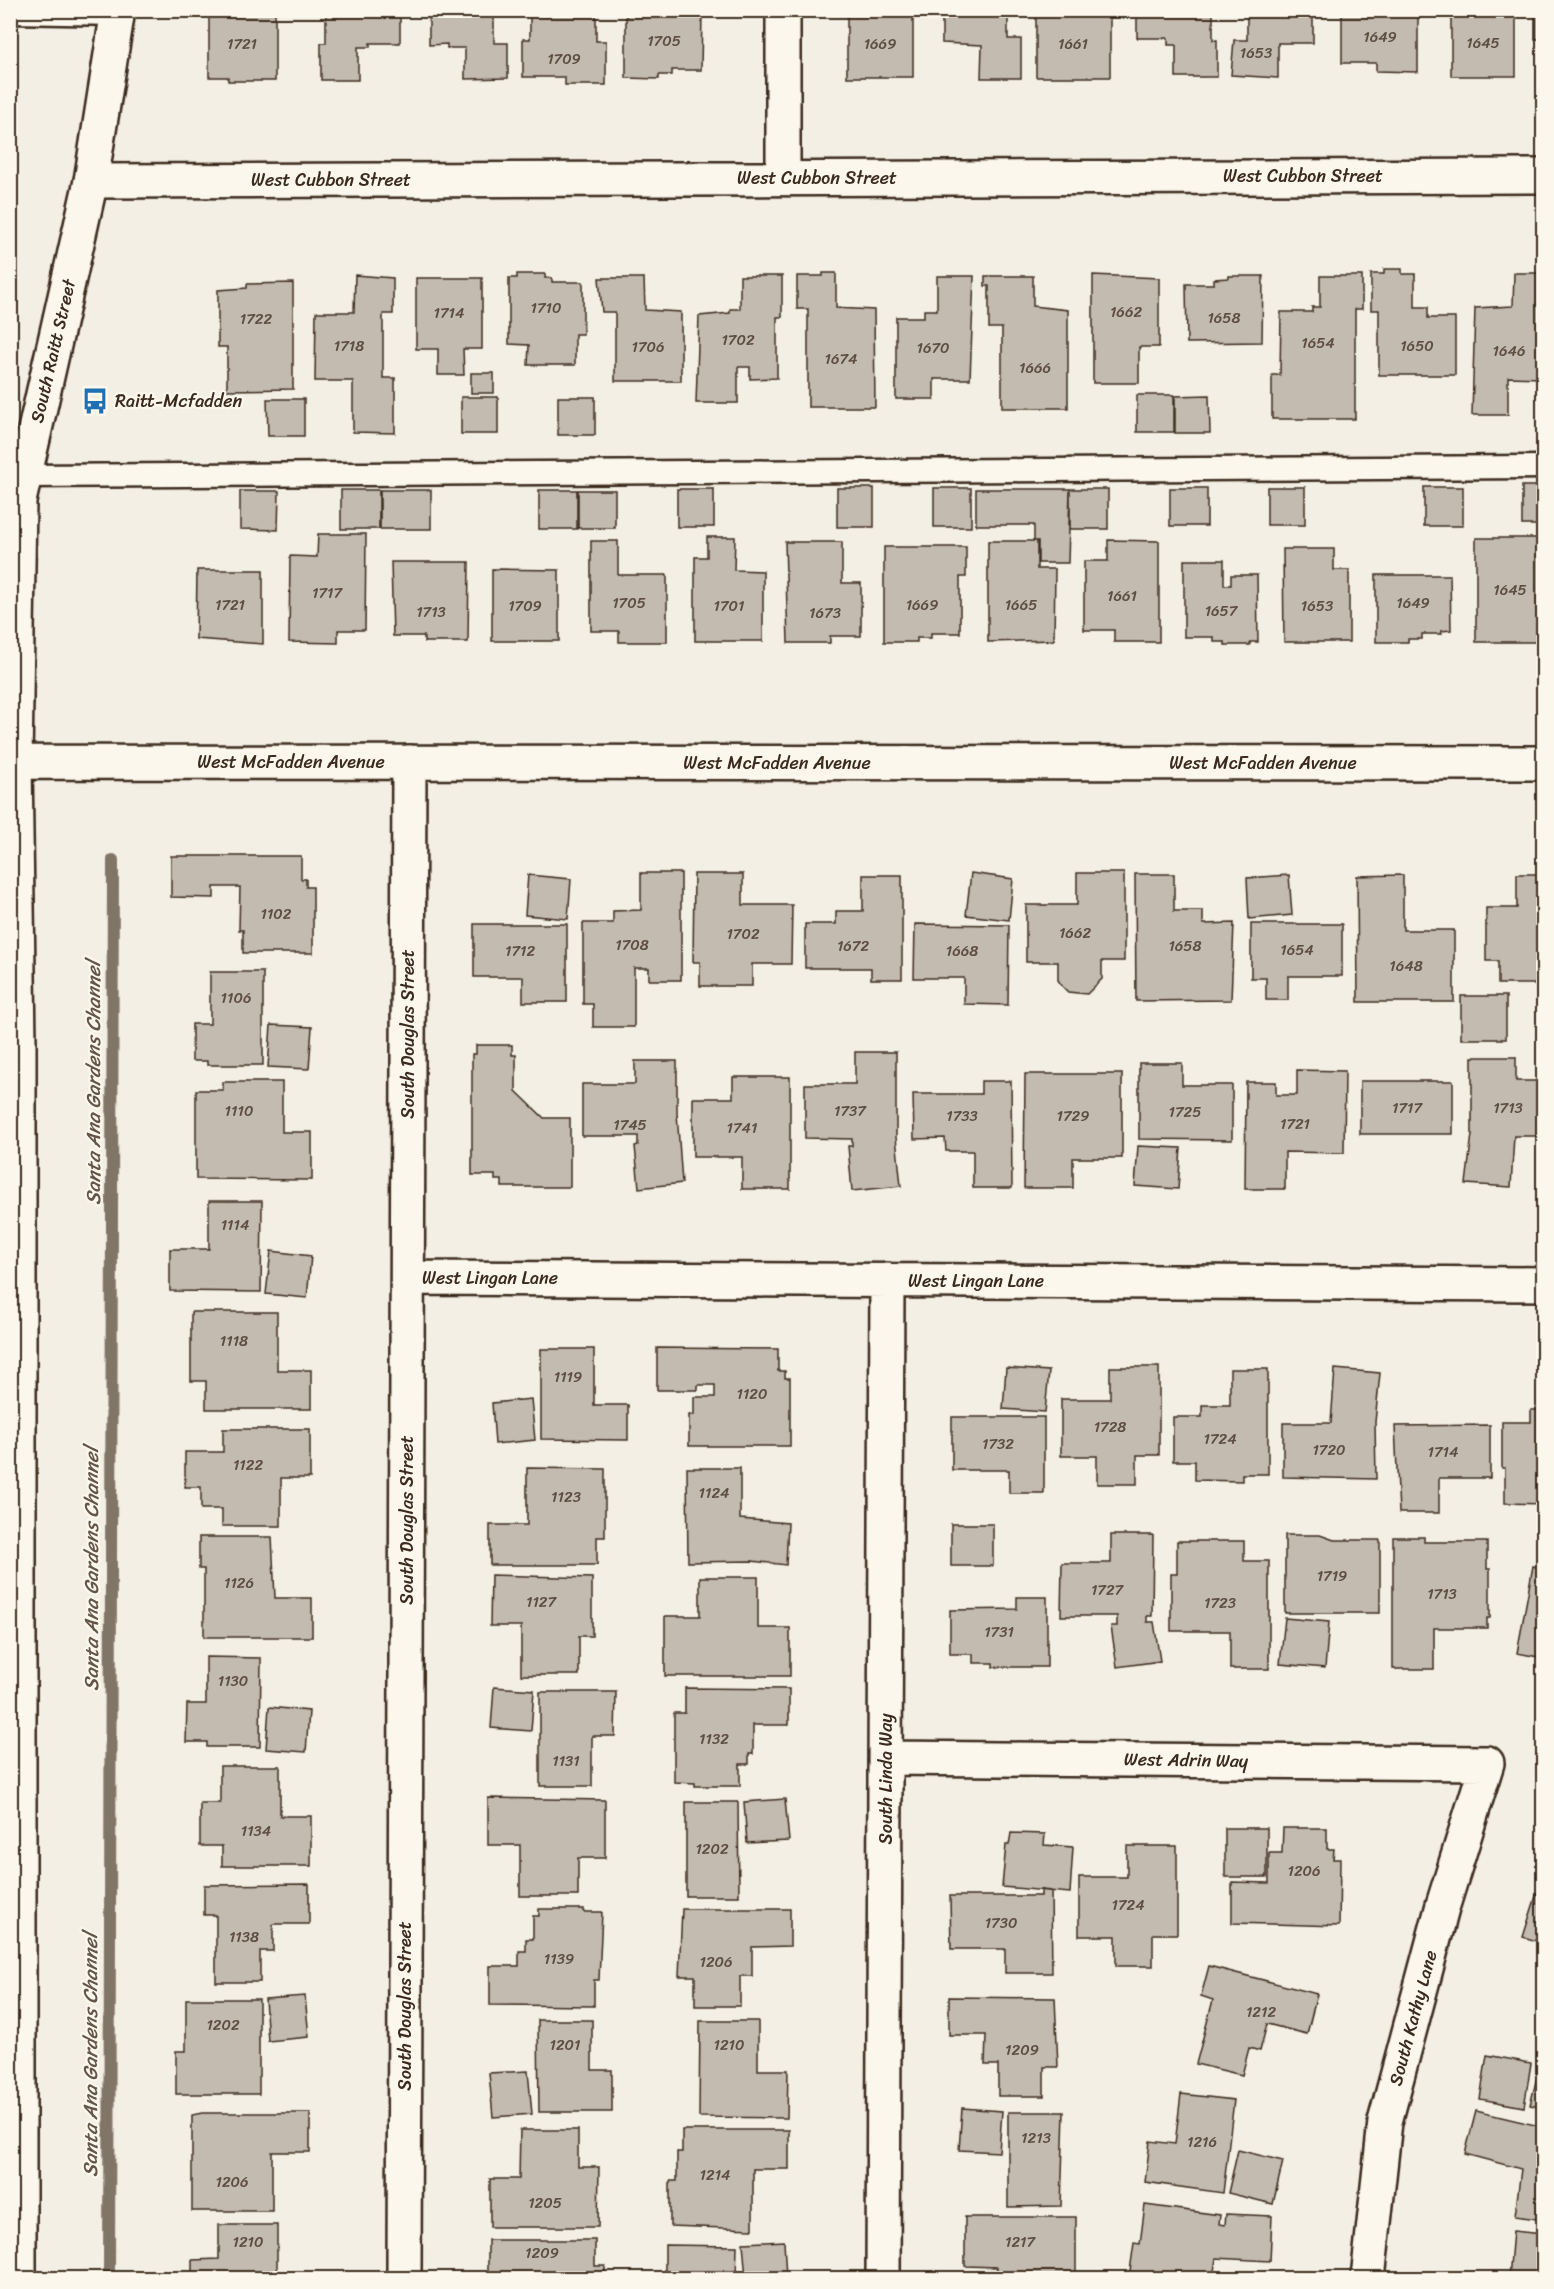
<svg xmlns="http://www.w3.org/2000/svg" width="1554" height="2289" viewBox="0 0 1554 2289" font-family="Sriracha,sans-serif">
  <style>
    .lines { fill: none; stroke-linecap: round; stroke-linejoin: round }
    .stream { stroke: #817468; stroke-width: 12 }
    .building { fill: #c3bbb0; stroke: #3b2a1e; stroke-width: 1.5 }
    .service-casing { stroke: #3b2a1e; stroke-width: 27 }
    .minor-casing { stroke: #3b2a1e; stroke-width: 38 }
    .tertiary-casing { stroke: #3b2a1e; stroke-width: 38 }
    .service { stroke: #fbf7ec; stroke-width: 22 }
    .minor { stroke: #fbf7ec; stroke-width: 33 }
    .tertiary { stroke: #fbf7ec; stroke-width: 33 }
    .labels { text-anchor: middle; stroke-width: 4.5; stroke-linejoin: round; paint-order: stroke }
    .number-label { font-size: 15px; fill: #5d4e42 }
    .street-label { font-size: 18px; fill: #3b2a1e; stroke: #fbf7ec }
    .poi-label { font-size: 18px; fill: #3b2a1e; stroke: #fbf7ec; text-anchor: start }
    .water-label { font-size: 20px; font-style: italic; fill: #645549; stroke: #fbf7ec }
  </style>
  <rect width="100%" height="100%" fill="#f3efe4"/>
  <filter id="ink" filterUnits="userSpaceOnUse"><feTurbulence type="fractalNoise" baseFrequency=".0167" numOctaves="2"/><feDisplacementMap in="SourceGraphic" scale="12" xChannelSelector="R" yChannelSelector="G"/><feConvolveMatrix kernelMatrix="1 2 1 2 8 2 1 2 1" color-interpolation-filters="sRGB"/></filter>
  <g filter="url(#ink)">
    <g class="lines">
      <!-- stream -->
      <path class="stream" d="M109 2278 113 860"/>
    </g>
    <!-- building -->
    <path class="building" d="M209 10H275V81H228V77H209Z
      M326 10H400V43H370V47H358V80H321V43H326Z
      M429 10H494V43H508V78L465 79V48H447V44L429 45Z
      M530 10H596V41H606V85H565V77H523V39H530Z
      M847 10H913V77H847Z
      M942 10H1008V39H1021V78H981L982 45 942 43Z
      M1036 10H1110V77H1036Z
      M1137 10H1213V40H1217V77H1176V45H1168V38H1137Z
      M1247 10H1313V43H1278V78L1231 75 1234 40H1247Z
      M1342 10H1418V72L1376 71V63H1342Z
      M1451 10H1516V76H1451Z
      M1535 10H1544V39H1535Z
      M626 11 702 12 701 70H672V75H659V79L626 78Z
      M1384 269H1402V274H1415V307H1428V318H1455V375H1379V310H1371V274H1384Z
      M823 273H836V308L874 310 875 407H808V309H797V276H823Z
      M1514 273H1544L1542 378 1508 377V415H1472L1475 308 1513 306Z
      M517 274H545V278H552V282H583V334H575V365H528L529 345 509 344V278H517Z
      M355 275 393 278V314H383V378H395V433L353 432V381H315L316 312H354Z
      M1093 275 1159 278V347H1139V383H1093Z
      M740 276H782V317H777V378L750 379V367H738V403H696L699 316 730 313V309H740Z
      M937 276H974L970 379H934V399H896V317H924V310H937Z
      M985 276H1033V306L1068 310V408H1002V328H989V286H985Z
      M1229 276H1263L1262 342 1187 343 1186 284H1214V279L1229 278Z
      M1320 276H1362V309H1355V419H1272V375H1280L1281 312H1312V307H1320Z
      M416 278H482V349H463L464 375H438V349H416Z
      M599 278H644L645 310 681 312V381H615V312H602Z
      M293 283V389L227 390V347H218V290L247 288V284Z
      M471 373H494V393H471Z
      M1137 395H1174V432H1137Z
      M1209 395 1210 433H1175V396Z
      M461 397H498V434H461Z
      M558 397H595V435H558Z
      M267 399H304V436H268Z
      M1522 486H1544V525H1522Z
      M1267 487H1305V525H1267Z
      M1424 487H1463V526H1424Z
      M837 488H874V527H837Z
      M934 488H971V527H934Z
      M1170 488H1207V526H1170Z
      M677 489H714V527H677Z
      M976 489H1070L1068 563H1038V541H1034V525H976Z
      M1070 489H1108V529H1070Z
      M341 490H379V529H341Z
      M380 490H431V529H380Z
      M539 490H577V529H539Z
      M578 490H615V528H578Z
      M240 491H279L278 530 240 529Z
      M318 534H366L365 630H338V643L289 642 290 556 317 557Z
      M707 537H735L734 570 763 571V641H695V557H707Z
      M1476 538H1543V642H1476Z
      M1108 540 1159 541V642H1114V630H1084V561H1108Z
      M591 541H618V575H667V642H619V631H591Z
      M988 541H1037V569H1055L1054 640 988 642Z
      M785 542H842V583H861V636H830V643H788Z
      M884 547H966V577H960V633H931V638H917V642H884Z
      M1283 549H1334V570H1349V642H1284Z
      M1184 560H1224V585H1231V575H1257L1258 642H1250V645H1225V642H1214V637H1184Z
      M391 562H469L468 642H424V636H393Z
      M492 569 559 570V641H492Z
      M197 570H263V644L196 639Z
      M1376 575H1450L1451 630 1441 631 1442 634H1422V639H1408V642H1376Z
      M171 856H301V879H306V887H313V953H243V930H239L240 887H214V898L171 897Z
      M641 873H681V980H649V968H634V1027H593V1004H583V923H613V911L641 910Z
      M971 873 1013 879 1009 920 966 915Z
      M1077 873H1124V961H1102V979L1087 994 1068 992 1062 986 1058 980V962H1026V905H1077Z
      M694 874H743V905H792L791 964H752V986H700V962H693Z
      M1135 874H1174V911H1203V924L1234 923 1231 1000 1136 1001Z
      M1517 874H1544V962H1538V984H1498V961H1486V908H1517Z
      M528 875 571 879 568 919 525 915Z
      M863 875H902V979H871V968H805V924H836V911H863Z
      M1289 875 1292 915 1249 919 1247 878Z
      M1403 875V930H1454V1002H1358L1357 876Z
      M474 924H567V1002H523V977H474Z
      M915 924 1009 925 1008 1005 964 1004V978H914Z
      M1251 924H1342V976H1288V1000H1266V978H1251Z
      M210 972H263V1065H207V1061H192V1024H210Z
      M1461 996H1506V1039H1461Z
      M271 1025 312 1027 309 1069 268 1067Z
      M476 1045H512V1055H516V1091L544 1118H570V1187H502V1180H495V1175H472V1054H476Z
      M855 1052H896V1137L901 1186 852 1191 848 1146H852V1139L805 1138V1084H855Z
      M1472 1057H1516V1081H1544V1136H1514L1511 1187 1466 1184 1472 1134Z
      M635 1061H677V1113L682 1183 639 1188 635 1146 638 1145V1136H582V1084H635Z
      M1139 1063H1182V1085H1232V1140L1139 1139Z
      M1297 1070 1345 1071 1344 1153 1285 1152V1189H1245L1246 1082H1276V1095H1297Z
      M1025 1074H1122V1158H1073V1188H1024Z
      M733 1077H790V1189H742V1157H693V1098H733Z
      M981 1081H1011L1012 1188H973V1151H946L945 1138 914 1139 913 1094H981Z
      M1360 1081H1453V1134H1360Z
      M223 1082H282V1132H312V1180L196 1179V1090H223Z
      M1138 1146 1181 1148 1178 1189 1135 1186Z
      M209 1201H262L261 1292 170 1291V1249H209Z
      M271 1251 311 1256 307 1298 266 1294Z
      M191 1312H277V1370H311V1409H206V1381H191Z
      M657 1348 778 1349V1371H785V1378H790V1446H689V1415H694V1397H715V1385H698V1390H657Z
      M541 1349H594V1405H628V1440L541 1439Z
      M1110 1367H1159V1455H1137V1484H1097V1456H1061V1399H1110Z
      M1006 1368 1049 1371 1045 1412 1003 1409Z
      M1230 1369H1268V1474H1242V1481L1195 1480V1461H1173V1417H1202V1405H1230Z
      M1335 1369 1380 1373 1375 1422 1376 1479 1283 1477V1423H1331Z
      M531 1399 535 1440 495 1444 492 1403Z
      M1531 1410H1544V1504L1505 1503V1468H1502V1422H1531Z
      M952 1417H1044V1493H1009V1470H952Z
      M1490 1425V1478H1439V1513H1399L1395 1426Z
      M223 1429H310V1478H281V1526H222V1509H201V1487H185V1452H223Z
      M527 1468 605 1469V1537H597V1565H490V1525H527Z
      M687 1468H740V1519L788 1523 786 1565 752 1561 688 1562Z
      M951 1524H993V1566H951Z
      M1111 1535H1153L1152 1616H1147V1622H1154L1160 1661 1117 1667 1111 1626H1117V1616H1061L1062 1563H1111Z
      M1285 1535H1320L1334 1540H1380V1613H1285Z
      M199 1537H272L275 1598H312V1637H204V1569H199Z
      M1393 1537H1424V1542H1487V1569H1490V1618H1487V1628H1434V1669H1393Z
      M1177 1541H1244V1561H1269V1669H1230V1631H1171V1574H1177Z
      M1540 1551H1544V1658L1517 1653 1533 1566 1537 1567Z
      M491 1575 592 1578V1636H579V1675H521V1626H490Z
      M700 1577H758V1628H790V1676H665V1616H700Z
      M1017 1597H1047V1667H993V1663H973V1654H950V1610L1017 1609Z
      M1285 1618 1329 1622 1325 1668 1280 1664Z
      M206 1657 261 1658 260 1747H207V1742H186L187 1704H206Z
      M494 1687 534 1690 531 1731 491 1728Z
      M685 1688 789 1689V1725H753V1754H749V1764H740V1786H695V1783L674 1782V1713H685Z
      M540 1692H616L615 1736H592V1786H540Z
      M269 1707 309 1711 306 1752 266 1749Z
      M220 1766H280V1816H311V1866H222V1846H200V1803H220Z
      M488 1798 605 1800V1858H578V1896H520V1845H488Z
      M785 1799 789 1841 747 1843 744 1802Z
      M686 1802H738L739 1896H686Z
      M1225 1828H1267V1877H1225Z
      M1283 1828H1327V1849H1334L1333 1859H1340L1339 1926 1232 1923V1882L1269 1883V1853H1282Z
      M1011 1833 1045 1834 1044 1845 1073 1847 1070 1893 1002 1887 1006 1845H1009Z
      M1127 1846H1177V1934H1153V1966H1116V1936H1079V1877H1127Z
      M309 1884V1924H273V1951H260V1982H216V1915H204V1885Z
      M1041 1890 1051 1891 1052 1973H1005V1949H951L950 1896H1041Z
      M1537 1893 1544 1895V1943L1523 1937Z
      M539 1909H584V1912H602L599 1980H594V2006L490 2005V1966H519V1951H526V1939H533V1916H539Z
      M682 1909H790V1946L752 1947V1976H740V2006H695V1976H679Z
      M1209 1966 1317 1994 1307 2034 1267 2024 1260 2051 1249 2048 1242 2075 1196 2064 1213 2000 1201 1996Z
      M305 1996 309 2037 268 2041 265 1999Z
      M949 1997 1055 1998 1058 2067H1044V2096H998V2065H985L986 2035H949Z
      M186 1999H259V2094H176V2051H186Z
      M538 2020H592V2070H612V2112H539Z
      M700 2021H758V2070H788L787 2118 699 2117Z
      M1544 2050V2108L1530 2105Z
      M1487 2055 1531 2063 1524 2107 1480 2099Z
      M528 2071 532 2114 493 2117 489 2073Z
      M1181 2094 1234 2100 1223 2193 1145 2182 1150 2141 1175 2144Z
      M962 2108 1002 2111 999 2152 959 2150Z
      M1476 2111 1544 2127V2220L1515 2216 1521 2169 1465 2154Z
      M1008 2112H1064L1061 2206 1008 2207Z
      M202 2113H310V2152H272V2211H192V2115Z
      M520 2130H578V2167H599L598 2227H490V2179H519Z
      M682 2130H789V2169H753V2229L670 2226V2181H677V2152H682Z
      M1238 2150 1283 2161 1273 2204 1228 2193Z
      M1145 2205 1220 2215 1219 2224 1225 2225 1226 2214 1272 2216 1270 2261 1216 2258 1213 2278H1129L1134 2243 1140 2244Z
      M965 2217H1076V2278H996L997 2267 965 2266Z
      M219 2225H277V2274H308V2278H192V2260L219 2259Z
      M1513 2231 1544 2234V2278H1509Z
      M488 2240H595V2266H605V2278H488Z
      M784 2241 786 2278H746L743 2243Z
      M665 2245 737 2246 736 2278H665Z"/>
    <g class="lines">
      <!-- service casing -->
      <g class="service-casing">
        <path id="service" d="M10 12 117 14
          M25 476 1544 467"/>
      </g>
      <!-- minor casing -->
      <g class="minor-casing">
        <path id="minor" d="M783 10V178
          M91 181 1544 176
          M408 1278 1544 1284
          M886 1758 1487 1763 1443 1905 1385 2122 1368 2278
          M404 2278 409 762
          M883 2278 887 1280"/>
      </g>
      <!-- tertiary casing -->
      <g class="tertiary-casing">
        <path id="tertiary" d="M10 762 1544 763
          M19 2278V1044L15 762 19 501 91 181 118 10"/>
      </g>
      <!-- service -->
      <use href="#service" class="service"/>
      <!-- minor -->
      <use href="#minor" class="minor"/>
      <!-- tertiary -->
      <use href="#tertiary" class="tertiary"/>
    </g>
  </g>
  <!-- icons -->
  <defs>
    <g id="bus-bare" transform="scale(2.07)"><path d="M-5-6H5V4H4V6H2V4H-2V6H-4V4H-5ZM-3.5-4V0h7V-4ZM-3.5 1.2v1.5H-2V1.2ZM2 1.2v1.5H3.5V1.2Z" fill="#1f6fb2" stroke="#fbf7ec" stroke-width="2.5" paint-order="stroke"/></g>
  </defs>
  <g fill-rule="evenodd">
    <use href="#bus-bare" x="95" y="401"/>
  </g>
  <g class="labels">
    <!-- number labels -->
    <g class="number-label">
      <text x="1380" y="42">1649</text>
      <text x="664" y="46">1705</text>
      <text x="1483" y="48">1645</text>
      <text x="242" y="49">1721</text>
      <text x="880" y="49">1669</text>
      <text x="1073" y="49">1661</text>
      <text x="1256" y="58">1653</text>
      <text x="564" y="64">1709</text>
      <text x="546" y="313">1710</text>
      <text x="1126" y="317">1662</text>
      <text x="449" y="318">1714</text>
      <text x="1224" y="323">1658</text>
      <text x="256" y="324">1722</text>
      <text x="738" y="345">1702</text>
      <text x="1318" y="348">1654</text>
      <text x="349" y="351">1718</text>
      <text x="1417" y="351">1650</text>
      <text x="648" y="352">1706</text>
      <text x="933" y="353">1670</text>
      <text x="1509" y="356">1646</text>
      <text x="841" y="364">1674</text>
      <text x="1035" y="373">1666</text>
      <text x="1510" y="595">1645</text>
      <text x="327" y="598">1717</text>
      <text x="1122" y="601">1661</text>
      <text x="629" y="608">1705</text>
      <text x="1413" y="608">1649</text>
      <text x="230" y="610">1721</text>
      <text x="922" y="610">1669</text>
      <text x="1021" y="610">1665</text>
      <text x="525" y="611">1709</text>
      <text x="729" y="611">1701</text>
      <text x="1317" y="611">1653</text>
      <text x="1221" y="616">1657</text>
      <text x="431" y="617">1713</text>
      <text x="825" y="618">1673</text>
      <text x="276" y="919">1102</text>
      <text x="1075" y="938">1662</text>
      <text x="743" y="939">1702</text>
      <text x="632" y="950">1708</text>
      <text x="853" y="951">1672</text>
      <text x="1185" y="951">1658</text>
      <text x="1297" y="955">1654</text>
      <text x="520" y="956">1712</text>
      <text x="962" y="956">1668</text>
      <text x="1406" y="971">1648</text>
      <text x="236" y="1003">1106</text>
      <text x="1407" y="1113">1717</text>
      <text x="1508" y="1113">1713</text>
      <text x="239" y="1116">1110</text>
      <text x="850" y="1116">1737</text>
      <text x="1185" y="1117">1725</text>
      <text x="962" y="1121">1733</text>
      <text x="1073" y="1121">1729</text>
      <text x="1295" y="1129">1721</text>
      <text x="630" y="1130">1745</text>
      <text x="742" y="1133">1741</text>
      <text x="235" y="1230">1114</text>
      <text x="234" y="1346">1118</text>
      <text x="568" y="1382">1119</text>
      <text x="752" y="1399">1120</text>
      <text x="1110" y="1432">1728</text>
      <text x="1220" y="1444">1724</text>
      <text x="998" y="1449">1732</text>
      <text x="1329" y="1455">1720</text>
      <text x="1443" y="1457">1714</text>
      <text x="248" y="1470">1122</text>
      <text x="714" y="1498">1124</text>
      <text x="566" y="1502">1123</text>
      <text x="1332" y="1581">1719</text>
      <text x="239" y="1588">1126</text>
      <text x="1107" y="1595">1727</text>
      <text x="1442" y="1599">1713</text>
      <text x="541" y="1607">1127</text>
      <text x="1220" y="1608">1723</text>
      <text x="999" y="1637">1731</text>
      <text x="233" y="1686">1130</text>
      <text x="714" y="1744">1132</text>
      <text x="566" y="1766">1131</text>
      <text x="256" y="1836">1134</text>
      <text x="712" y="1854">1202</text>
      <text x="1304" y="1876">1206</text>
      <text x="1128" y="1910">1724</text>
      <text x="1001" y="1928">1730</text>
      <text x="244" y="1942">1138</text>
      <text x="559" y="1964">1139</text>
      <text x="716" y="1967">1206</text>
      <text x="1261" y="2017">1212</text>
      <text x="223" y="2030">1202</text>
      <text x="565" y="2050">1201</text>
      <text x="729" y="2050">1210</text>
      <text x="1022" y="2055">1209</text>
      <text x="1036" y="2143">1213</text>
      <text x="1202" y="2147">1216</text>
      <text x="715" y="2180">1214</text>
      <text x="232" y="2187">1206</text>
      <text x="545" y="2208">1205</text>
      <text x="248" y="2247">1210</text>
      <text x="1020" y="2247">1217</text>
      <text x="542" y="2258">1209</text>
    </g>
    <!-- street labels -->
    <g class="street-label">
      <text x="1303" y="182">West Cubbon Street</text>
      <text x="817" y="184">West Cubbon Street</text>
      <text x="331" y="186">West Cubbon Street</text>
      <text transform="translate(53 351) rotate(-77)" y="6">South Raitt Street</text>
      <text x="291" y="768">West McFadden Avenue</text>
      <text x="777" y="769">West McFadden Avenue</text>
      <text x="1263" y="769">West McFadden Avenue</text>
      <text transform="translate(408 1034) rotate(-90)" y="6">South Douglas Street</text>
      <text x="490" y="1284">West Lingan Lane</text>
      <text x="976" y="1287">West Lingan Lane</text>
      <text transform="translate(407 1520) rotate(-90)" y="6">South Douglas Street</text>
      <text transform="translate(1186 1760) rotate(1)" y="6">West Adrin Way</text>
      <text transform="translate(886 1779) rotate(-90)" y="6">South Linda Way</text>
      <text transform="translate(405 2006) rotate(-90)" y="6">South Douglas Street</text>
      <text transform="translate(1413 2018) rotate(-75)" y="6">South Kathy Lane</text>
    </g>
    <!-- poi labels -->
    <g class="poi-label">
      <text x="115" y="407">Raitt-Mcfadden</text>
    </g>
    <!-- water labels -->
    <g class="water-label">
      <text transform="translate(93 1083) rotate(-90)" y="7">Santa Ana Gardens Channel</text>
      <text transform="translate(91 1569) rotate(-90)" y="7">Santa Ana Gardens Channel</text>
      <text transform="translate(90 2055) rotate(-90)" y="7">Santa Ana Gardens Channel</text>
    </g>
  </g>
  <!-- margin -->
  <rect width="1554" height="2289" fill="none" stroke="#fbf7ec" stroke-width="36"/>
  <rect x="18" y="18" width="1518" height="2253" fill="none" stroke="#3b2a1e" stroke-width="2" filter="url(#ink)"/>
</svg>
